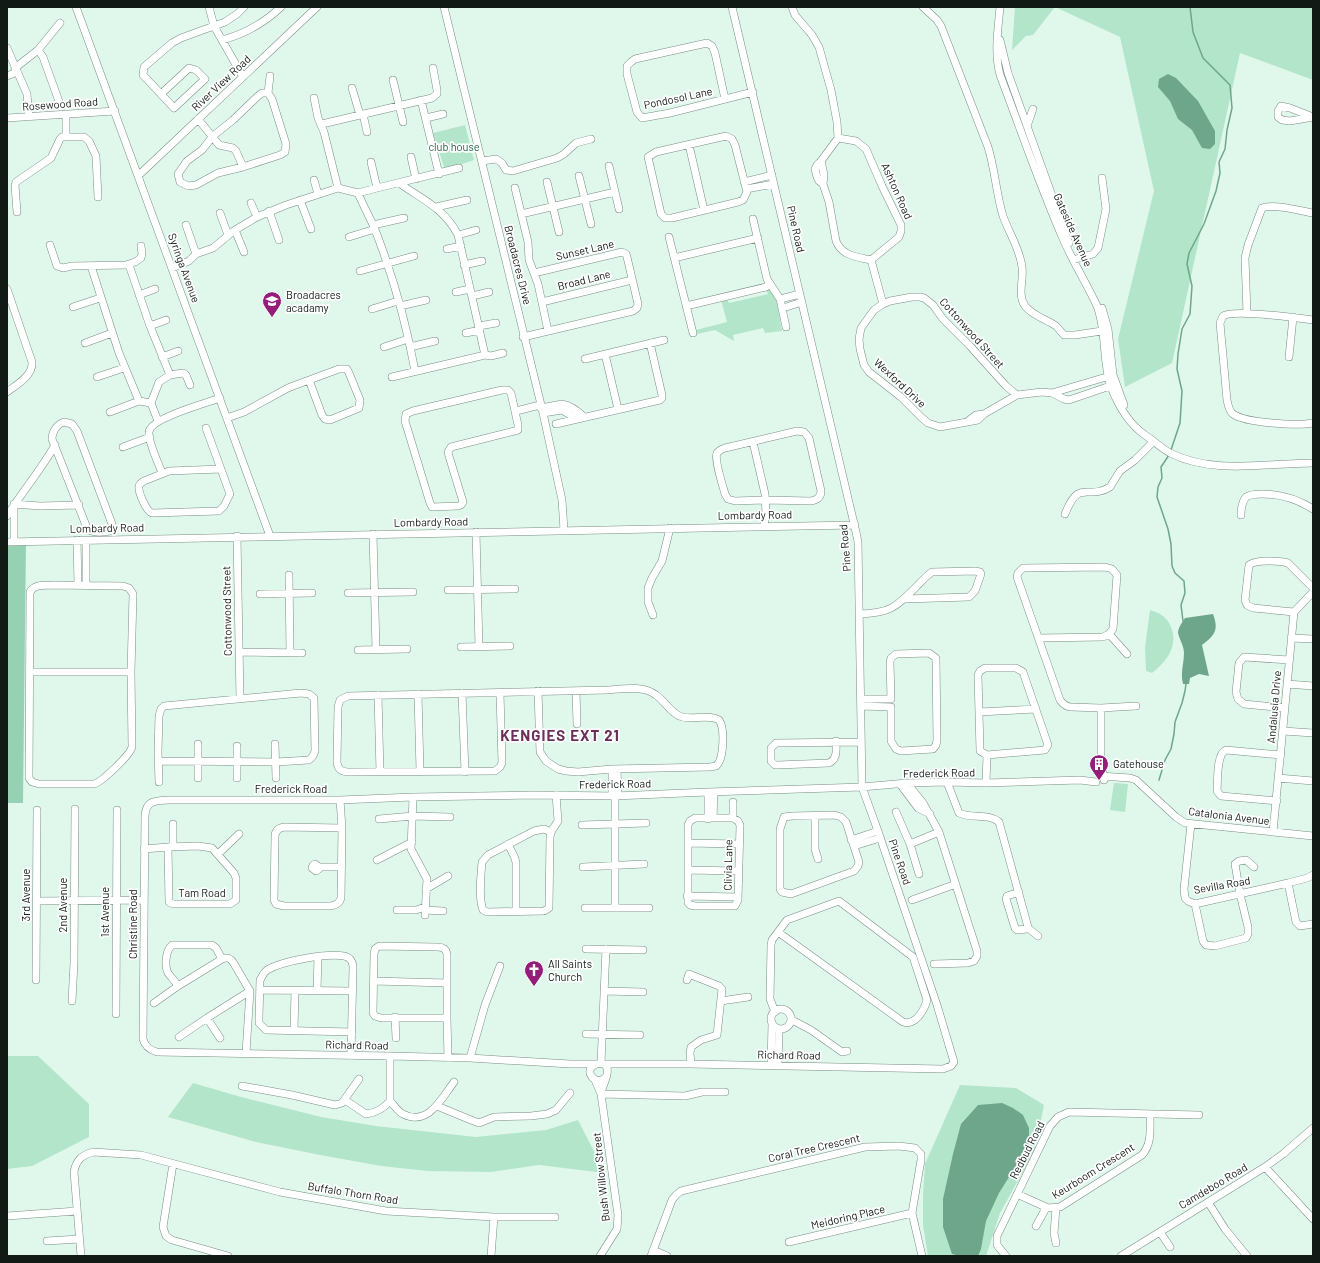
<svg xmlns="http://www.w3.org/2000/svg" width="1320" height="1263" viewBox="0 0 1320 1263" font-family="Barlow,sans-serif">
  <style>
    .green { fill: #b3e5cb }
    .forest { fill: #97d1b4 }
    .water { fill: #6ea68b }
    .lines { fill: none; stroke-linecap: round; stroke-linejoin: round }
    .stream { stroke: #6ea68b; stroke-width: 1.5 }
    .minor-casing { stroke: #798e83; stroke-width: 8 }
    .minor { stroke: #fff; stroke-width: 7 }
    .labels { text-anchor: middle; stroke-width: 3.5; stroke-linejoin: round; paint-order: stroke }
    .street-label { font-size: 11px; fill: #111a15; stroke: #fefefe }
    .park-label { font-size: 11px; fill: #1f6347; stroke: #fefefe }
    .poi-label { font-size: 11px; fill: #111a15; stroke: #fefefe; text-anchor: start }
    .district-label { font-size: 15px; font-weight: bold; letter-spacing: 1px; fill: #692f59; stroke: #fefefe }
  </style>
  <rect width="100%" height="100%" fill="#e0f8eb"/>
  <!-- green -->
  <path class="green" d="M1015 7H1313V80L1240 53 1172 363 1125 387 1118 339 1154 191 1120 37 1055 7 1033 35 1026 36 1012 50Z
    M465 125 474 160 445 170 433 133Z
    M769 288 776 298 782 331 765 333 763 328 733 335 734 341 715 330 697 334 696 330 727 322 721 300 727 299 729 303 768 294 766 289Z
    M1150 610C1160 613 1167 617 1171 627 1179 646 1166 662 1152 673L1146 671 1145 647Z
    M1114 783 1128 784 1125 812 1110 810Z
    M7 1056H38L89 1104V1137L32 1166 7 1169Z
    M193 1083 241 1097 321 1117 376 1126 476 1137 546 1130 578 1120 605 1173 539 1165 491 1172 428 1171 381 1166 320 1155 256 1142 168 1117Z
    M960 1085 1016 1088 1044 1105 1035 1150 1000 1213 986 1256H928L923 1225V1195L925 1164Z"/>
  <!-- forest -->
  <path class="forest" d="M7 543H26L23 803H7Z"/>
  <!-- water -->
  <path class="water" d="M1168 74 1176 78 1198 101 1215 131V144L1210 149 1202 148 1192 130 1178 119 1170 101 1158 87 1159 79Z
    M1213 614C1219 630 1215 635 1202 645L1209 676 1199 674 1190 678 1189 684H1183C1180 673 1184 664 1184 653 1184 645 1178 637 1178 632 1179 626 1182 623 1185 618Z
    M1002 1103 1013 1108 1023 1115 1029 1128V1143L1026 1150 999 1193 986 1221 981 1249 978 1256H960L952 1254 943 1227V1199L953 1154 961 1124 978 1105Z"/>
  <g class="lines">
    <!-- stream -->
    <path class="stream" d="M1171 450 1180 423 1182 391 1177 369 1178 354 1182 329 1190 314 1192 286 1187 264 1189 253 1204 224 1216 191 1220 173 1219 162 1225 149 1227 130 1232 108 1230 85 1203 58 1193 32 1190 7
      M1169 455 1161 467 1162 478 1158 487 1157 497 1168 529 1171 544 1172 566 1175 573 1184 581 1185 593 1181 605 1183 621
      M1159 780 1165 760 1171 749 1174 734 1175 722 1182 703 1185 691 1186 684"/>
    <!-- minor casing -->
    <g class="minor-casing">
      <path id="minor" d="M76 7 270 536
        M209 7 214 26 243 77
        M444 7 543 413 562 500 564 530
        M792 7 795 15 812 35 819 47 831 90 837 122 838 138 821 161 817 165 815 169 817 177 819 181 823 184 829 202 836 241C842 256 857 257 871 260
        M923 7 937 20 941 26 988 147C995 169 996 193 1003 216 1009 233 1020 249 1022 267 1024 280 1017 294 1025 306 1033 316 1046 319 1056 326 1059 329 1061 332 1064 335H1075L1102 331
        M1000 7C998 30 994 52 1000 75 1021 130 1040 187 1064 241 1074 264 1087 284 1097 306 1107 332 1102 361 1111 387 1118 405 1129 424 1145 435 1154 441 1161 448 1170 453 1214 475 1266 463 1313 463
        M222 40C245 34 263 24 281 7
        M1000 40 1008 73 1069 243
        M7 48 27 94 29 117
        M38 50 43 57 61 107
        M15 68 38 50 60 23
        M7 76 17 72
        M393 80 403 122
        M352 88 360 115
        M268 93H262L258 96 233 120 213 136 202 150 187 161 178 174 180 182 188 186 196 185 218 173 243 167 280 155 285 152 286 144 272 99 268 93 270 76
        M161 94 189 68 196 70 205 79 174 108 143 75 144 67 172 43 181 38 225 22 237 14 244 7
        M314 98 318 118 324 132 338 188
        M725 99 715 53 712 46 707 43 635 59 631 62 627 66V74L637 112 642 118 670 113 753 92
        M421 100 439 174
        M1281 106 1290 108 1313 117 1290 121 1282 120 1278 117V111Z
        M66 114V136
        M363 114 367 132
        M7 118 115 111
        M426 118 443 114
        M198 119 219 145 233 148 236 151 243 167
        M322 124 432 98 437 94V90L433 68
        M1027 126 1033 109
        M726 136 732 139 735 145 747 192 743 200 738 202 672 218H665L661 214 648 157 656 152Z
        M838 138 856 141 866 149 882 186 901 225V231L899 237 871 260
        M689 145 704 210
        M411 157 416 179
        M482 161 496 159 502 163 506 170 513 171 557 158 564 154 576 143 591 139
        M821 161 824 175 823 184
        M371 162 377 188
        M609 166 619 209
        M139 175 317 7
        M579 176 591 224
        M314 180 318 194
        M547 182 559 232
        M744 182 772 175
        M399 183C423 200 444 208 458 235L485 355
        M515 188 528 242 529 260 538 284 548 331
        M746 189 774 184
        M358 193C363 205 369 216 374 227 392 273 406 322 415 371
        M300 200 311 229
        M251 203 257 217
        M436 207 467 200
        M269 211 279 240
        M17 212 15 185 16 182 51 158 60 139 62 137H84L89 141 96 156 98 197
        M220 213 228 235
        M521 214 615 192
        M753 219 767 279 780 299 786 327
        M186 225 196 254
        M373 225 404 218
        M235 230 244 252
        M458 235 476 230
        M349 237 375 229
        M669 237 693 333
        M50 245 57 266 63 268 72 266 126 265 135 262 141 258 142 254 141 246
        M447 249 461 246
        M674 258 758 238
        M871 260 883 304
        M1073 260 1093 254 1098 248 1106 209 1102 178
        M129 265 150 326 170 375
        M464 265 482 261
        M91 266 119 353 139 401 151 403
        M172 268 189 261 196 254 213 248 235 230 257 217 286 205 338 188 358 193 377 188 459 168
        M360 271 414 256
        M7 289 32 362C33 376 16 385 7 392
        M456 292 470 289
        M139 295 155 289
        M472 296 489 292
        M780 299 800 294
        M542 302 632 280
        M400 306 426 300
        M686 306 766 287 769 284
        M73 307 100 298
        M783 308 802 302
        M1102 308 1108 329 1113 375 1124 405
        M372 309 398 301
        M1247 314 1245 258 1248 245 1262 208C1274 203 1300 211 1313 213
        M1313 320C1297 318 1234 309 1223 316L1220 323 1227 400C1228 405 1229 411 1233 414 1245 423 1298 426 1313 423
        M150 326 166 320
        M479 326 496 323
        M466 333 480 330
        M523 337 633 311 637 308 638 304 627 257 626 254 622 252 534 273
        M85 343 112 333
        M384 347 408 339
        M410 347 435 341
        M605 354 618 409
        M162 357 178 351
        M1289 357 1293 317
        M585 359 664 340
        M97 377 124 368
        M392 377 485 355 491 356 503 353
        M502 390H508L511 393 518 425V430L451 447 448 452 449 456 463 502 461 505 458 506 432 507 430 503 405 421 406 414 413 411Z
        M1052 393 1064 399 1069 400 1113 385
        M1017 395 1006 386 970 346 943 319 933 305 924 298 920 297H912L890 301 883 304 874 310 861 328 859 339 860 349 864 365 869 372 901 397 921 417 928 423 940 427 978 420 984 414 1017 395 1042 392 1052 393 1113 375
        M541 408 562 404C572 406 578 411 584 417
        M516 411 540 405
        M110 412 139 401
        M543 413 562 410 577 419
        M227 418 244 412 288 388 293 386 339 369H347L349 373 360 400 359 408 330 420 325 419 322 415 309 380
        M158 421 151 403 159 382 170 375 183 373 186 375 190 385
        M968 421 976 415 984 414
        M64 422 72 424 77 431 112 524 113 528 110 531C103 532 92 534 87 528L52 439C52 432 57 424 64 422Z
        M556 424 660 400 662 398V395L650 343
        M206 428 230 494 224 506 219 511 152 513C146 511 138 492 139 486 140 483 141 483 144 481L169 471 221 469
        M797 431 804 432 809 438 821 491C821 497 817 500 811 501L766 500 735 501 728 499 725 494C723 486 714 460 717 453 719 450 722 449 725 448Z
        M753 442 765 494 766 514 764 526
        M123 447 150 437
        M162 473C158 462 148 442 149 432 150 418 207 403 220 398
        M14 504 40 506 79 505
        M1065 514C1080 477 1087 501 1110 487L1120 471 1135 460 1153 442
        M1241 515C1241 509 1242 502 1246 497 1251 494 1256 494 1262 494 1281 494 1297 499 1313 509
        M7 516C22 492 41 470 55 445
        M476 532 479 647
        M373 534 376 649
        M237 536 240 699
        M77 540 78 585
        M86 540V585
        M7 542 855 525
        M14 542V505
        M289 575 290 653
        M54 585 123 586 129 588 133 594 131 672 132 747C130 755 102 782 94 784H39L32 782 29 778 30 592C35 583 45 586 54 585Z
        M448 590 515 589
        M348 593 413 592
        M260 594 312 593
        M1294 612 1253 608 1247 605 1245 600 1249 565C1257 559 1275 561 1284 562L1288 563 1313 588
        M859 614C890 613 895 608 916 587 921 582 926 576 932 572L975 571 980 572 981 574 975 591 969 597 905 599
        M653 615 648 602V588L652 578 662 561 670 528
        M1109 634 1127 654
        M1039 638 1103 637 1109 634 1113 629 1117 575 1112 569 1105 567 1023 568 1018 573 1017 577 1060 700C1063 704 1066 707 1071 707L1101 708 1136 706
        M1291 638 1313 639
        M461 647 510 646
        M358 650 407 649
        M239 652 302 653
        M985 668H1016L1023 672 1047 742 1048 745 1045 750 987 755 980 751 978 675 980 671Z
        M30 672H131
        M1287 684 1313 686
        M576 691 577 724
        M462 693 465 772
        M500 693 502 763 500 767 495 771 347 772C340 771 338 769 337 762L338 707 340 700 348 696 607 690C622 689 643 685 656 695 665 701 671 714 682 717 694 720 709 714 719 720 725 728 724 760 716 766L710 767 612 769 578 772 566 771 558 769 546 761 540 752 538 691
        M418 694 420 771
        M378 695 380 772
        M861 706 891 707V741L896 749 901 751 933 749 936 745 937 740 936 658 929 653 896 654 891 658 890 662 891 699H861
        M1101 708V763L1104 780
        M1285 708 1244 704 1238 699 1236 692 1239 663 1244 657 1289 660
        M979 712 1036 709
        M1283 731 1313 733
        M836 741C836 749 838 759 829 763L778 765H775L771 761V748L776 743 861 742
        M198 744V778
        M275 744 276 778
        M237 746V778
        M158 761 276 762 309 760 313 756 315 751 314 698 309 694 301 693 164 706 161 709 159 716 158 752 159 782
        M612 769V796
        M617 769 618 795
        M1100 776 1130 778 1136 780 1176 817 1185 823 1313 836
        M1278 778 1313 781
        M947 782 959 813C971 819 989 813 999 822L1028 927 1027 929 1017 930 1015 928 1006 899 1007 896 1019 892
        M907 783 923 803 939 832 977 951V956L974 961 968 963 934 964
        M986 783 987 755
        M900 784 918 808 930 814
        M708 792V819
        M413 797 411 849 427 879 425 915
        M340 800 342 828 341 898C340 903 336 905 331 906H284L276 904 274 900 275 837C275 831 278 828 284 827L342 828
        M1277 801 1221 796 1217 791C1218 781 1216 754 1226 750L1281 755
        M896 812 910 844 919 874
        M834 815 841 817 846 822 859 862 858 866 854 871 791 894 782 892 780 889V829L784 817 792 816Z
        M815 816V849L818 859
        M695 818H733L738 821 740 825 738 900 735 906H695L690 905 688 903V825L690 821Z
        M713 818 714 792
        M733 818V802
        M379 819 413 816 450 817
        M1191 824 1184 889 1185 898 1188 901 1195 904 1288 883 1307 878 1313 875
        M582 825 646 823
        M551 832 544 829 534 831 488 855 482 862C481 876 478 897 483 910L487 912 544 911 549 908 550 837 551 832 558 821 556 795
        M1273 832 1294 612 1313 592
        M851 840 878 831
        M688 843 739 844
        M508 844 514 856 516 862V911
        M910 844 939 832
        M198 846 212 848 234 873 236 878V900L230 904H173L169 902 168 847Z
        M854 846 880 838
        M173 847V824
        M144 849 168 847
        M218 854 239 834
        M377 860 412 842
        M319 867V869L316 871 312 868 313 865 315 864 319 867H341
        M583 867 644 864
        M688 870 738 871
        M1288 883 1296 922 1300 926 1313 924
        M426 889 448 876
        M687 896 738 897
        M912 900 956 884
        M37 901 144 900
        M1195 904 1203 941 1206 945 1215 946 1246 938 1248 934V927L1240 894 1235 864 1239 861 1246 860 1254 867
        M585 908H649
        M615 908V796
        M397 910H416L425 907
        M425 910 443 911
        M1028 928 1038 936
        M379 946 437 947C442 947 446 948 447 954V1018H381L375 1016 373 1013 374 954 375 949Z
        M586 949 643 950
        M36 980 37 810
        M687 980 689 974 719 986 722 989 717 1035 701 1040 691 1047 690 1053 691 1064
        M374 981 447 983
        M178 986C175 981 171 977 168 973 164 965 166 950 172 945H212L216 948 222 959
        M260 990 353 991
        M317 991 318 956
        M604 991 643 992
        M72 1001 74 963 75 809
        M721 1001 748 997
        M154 1003 178 986 222 959C227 957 230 958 233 962L250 991 246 1053
        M771 1019a10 10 0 1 1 20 0a10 10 0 1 1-20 0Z
        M775 1012 770 999 771 945 772 940 787 920 839 901 913 957 927 1000C924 1011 915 1026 903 1022L778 932
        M116 1014 117 810
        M395 1017 396 1038
        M207 1018 220 1038
        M447 1018 448 1058
        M792 1020 811 1030 842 1052 847 1051
        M294 1030 295 991
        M586 1034 640 1035
        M179 1037 207 1018 250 991
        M351 1056 353 967C353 962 350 957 344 956 326 953 282 961 267 970 263 973 262 977 260 980L259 1019V1023L266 1030 352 1032
        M470 1058 485 1005 500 966
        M601 1063 606 949
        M597 1064H570L470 1058 390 1056 157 1052C150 1050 145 1047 143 1039L145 816C146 800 155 801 168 800H340L413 797 534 795 615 796 708 792 862 787 907 783 947 782 986 783 1080 780 1096 782
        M604 1064H691L943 1069 951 1066 954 1062 937 1005 878 831 862 787 858 542 856 532 732 7
        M771 1065 772 1023
        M778 1065 779 1029
        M595 1080 601 1094 618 1215 617 1229 600 1256
        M242 1086 292 1095 335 1105 342 1103 359 1079
        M601 1092C603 1086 606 1080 607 1074 611 1056 582 1064 592 1077 596 1082 602 1081 606 1077
        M601 1094 685 1096 702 1092H725
        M345 1100 366 1114C375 1113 384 1108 390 1101V1056
        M390 1101C394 1105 398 1112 403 1114 428 1127 442 1098 454 1082
        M437 1106 471 1120 479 1123 494 1117 531 1116 547 1114 556 1110 570 1093
        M173 1164 163 1227 166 1236 172 1240 228 1256
        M1265 1167 1313 1219
        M1017 1194 1048 1208 1060 1207 1142 1155C1152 1144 1150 1129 1150 1114
        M1208 1202 1225 1229 1247 1256
        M1056 1208 1054 1233 1056 1243
        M7 1216 77 1211
        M1036 1226 1046 1208
        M1160 1232 1170 1247
        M47 1241 79 1239
        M789 1242 912 1213
        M653 1250 667 1256
        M81 1256 74 1172C76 1160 82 1155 93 1152L141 1155 280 1192 386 1211 494 1217H555
        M491 1256 494 1217
        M651 1256 672 1200 676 1195 681 1191 865 1147 899 1146 915 1148 921 1154V1160L912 1213 922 1256
        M1006 1256 997 1245V1236L1050 1126 1058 1117 1069 1112 1199 1115
        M1121 1256 1265 1167 1283 1154 1313 1128"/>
    </g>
    <!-- minor -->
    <use href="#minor" class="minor"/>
  </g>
  <!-- icons -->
  <defs>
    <g id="school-pin" transform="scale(1)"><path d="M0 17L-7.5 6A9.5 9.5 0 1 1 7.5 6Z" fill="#941d79" stroke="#fefefe"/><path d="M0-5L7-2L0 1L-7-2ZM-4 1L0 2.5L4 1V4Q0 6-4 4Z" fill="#fff"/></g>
    <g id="building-pin" transform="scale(1)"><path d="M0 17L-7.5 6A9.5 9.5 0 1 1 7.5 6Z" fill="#941d79" stroke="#fefefe"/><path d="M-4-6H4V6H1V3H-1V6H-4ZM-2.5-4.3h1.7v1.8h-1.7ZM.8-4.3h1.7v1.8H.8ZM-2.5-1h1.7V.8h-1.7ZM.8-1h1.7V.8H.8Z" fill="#fff"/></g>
    <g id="church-pin" transform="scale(1)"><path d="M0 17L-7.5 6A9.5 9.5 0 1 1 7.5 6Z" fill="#941d79" stroke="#fefefe"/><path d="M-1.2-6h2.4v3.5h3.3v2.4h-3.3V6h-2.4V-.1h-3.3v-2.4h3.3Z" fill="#fff"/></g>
  </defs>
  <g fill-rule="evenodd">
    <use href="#school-pin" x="272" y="301"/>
    <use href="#building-pin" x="1099" y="764"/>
    <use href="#church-pin" x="534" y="970"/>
  </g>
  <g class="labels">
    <!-- street labels -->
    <g class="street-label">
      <text transform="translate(221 83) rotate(-43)" y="4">River View Road</text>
      <text transform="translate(678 98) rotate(-12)" y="4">Pondosol Lane</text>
      <text transform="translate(60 104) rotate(-4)" y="4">Rosewood Road</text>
      <text transform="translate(897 191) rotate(66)" y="4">Ashton Road</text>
      <text transform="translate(796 229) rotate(77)" y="4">Pine Road</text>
      <text transform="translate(1073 230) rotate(66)" y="4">Gateside Avenue</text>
      <text transform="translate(585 250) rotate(-13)" y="4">Sunset Lane</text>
      <text transform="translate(518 265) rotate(76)" y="4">Broadacres Drive</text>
      <text transform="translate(184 268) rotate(70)" y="4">Syringa Avenue</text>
      <text transform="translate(584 280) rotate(-14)" y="4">Broad Lane</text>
      <text transform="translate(972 333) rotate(48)" y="4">Cottonwood Street</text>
      <text transform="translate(900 383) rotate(43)" y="4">Wexford Drive</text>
      <text transform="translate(755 515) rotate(-1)" y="4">Lombardy Road</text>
      <text transform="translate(431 522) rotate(-1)" y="4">Lombardy Road</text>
      <text transform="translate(107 528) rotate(-1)" y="4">Lombardy Road</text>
      <text transform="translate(845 548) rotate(-95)" y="4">Pine Road</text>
      <text transform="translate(227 611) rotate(-91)" y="4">Cottonwood Street</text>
      <text transform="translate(1274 707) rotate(-85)" y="4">Andalusia Drive</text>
      <text transform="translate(939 773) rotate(-1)" y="4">Frederick Road</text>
      <text transform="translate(615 784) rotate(-1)" y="4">Frederick Road</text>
      <text x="291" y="793">Frederick Road</text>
      <text transform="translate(1229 816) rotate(7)" y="4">Catalonia Avenue</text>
      <text transform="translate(900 862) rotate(71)" y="4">Pine Road</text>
      <text transform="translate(728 865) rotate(-89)" y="4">Clivia Lane</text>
      <text transform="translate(1222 885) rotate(-10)" y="4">Sevilla Road</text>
      <text x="202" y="897">Tam Road</text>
      <text transform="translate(26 895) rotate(-90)" y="4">3rd Avenue</text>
      <text transform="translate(63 905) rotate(-90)" y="4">2nd Avenue</text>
      <text transform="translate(105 912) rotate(-90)" y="4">1st Avenue</text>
      <text transform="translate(133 924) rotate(-90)" y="4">Christine Road</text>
      <text transform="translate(357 1045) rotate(1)" y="4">Richard Road</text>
      <text transform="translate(789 1055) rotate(1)" y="4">Richard Road</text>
      <text transform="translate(814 1148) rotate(-13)" y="4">Coral Tree Crescent</text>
      <text transform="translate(1027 1150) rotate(-63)" y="4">Redbud Road</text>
      <text transform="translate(1093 1171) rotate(-32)" y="4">Keurboom Crescent</text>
      <text transform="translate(601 1177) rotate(-96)" y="4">Bush Willow Street</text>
      <text transform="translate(1213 1186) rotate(-31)" y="4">Camdeboo Road</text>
      <text transform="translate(353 1193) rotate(9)" y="4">Buffalo Thorn Road</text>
      <text transform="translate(848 1217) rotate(-13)" y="4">Meidoring Place</text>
    </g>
    <!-- park labels -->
    <g class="park-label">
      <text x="454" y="151">club house</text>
    </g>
    <!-- poi labels -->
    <g class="poi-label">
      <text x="286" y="299">Broadacres<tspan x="286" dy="13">acadamy</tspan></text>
      <text x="1113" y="768">Gatehouse</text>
      <text x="548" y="968">All Saints<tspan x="548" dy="13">Church</tspan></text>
    </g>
    <!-- district labels -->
    <g class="district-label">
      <text x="560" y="741">KENGIES EXT 21</text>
    </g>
  </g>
  <!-- border -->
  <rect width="1320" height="1263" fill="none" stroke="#111a15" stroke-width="16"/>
</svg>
